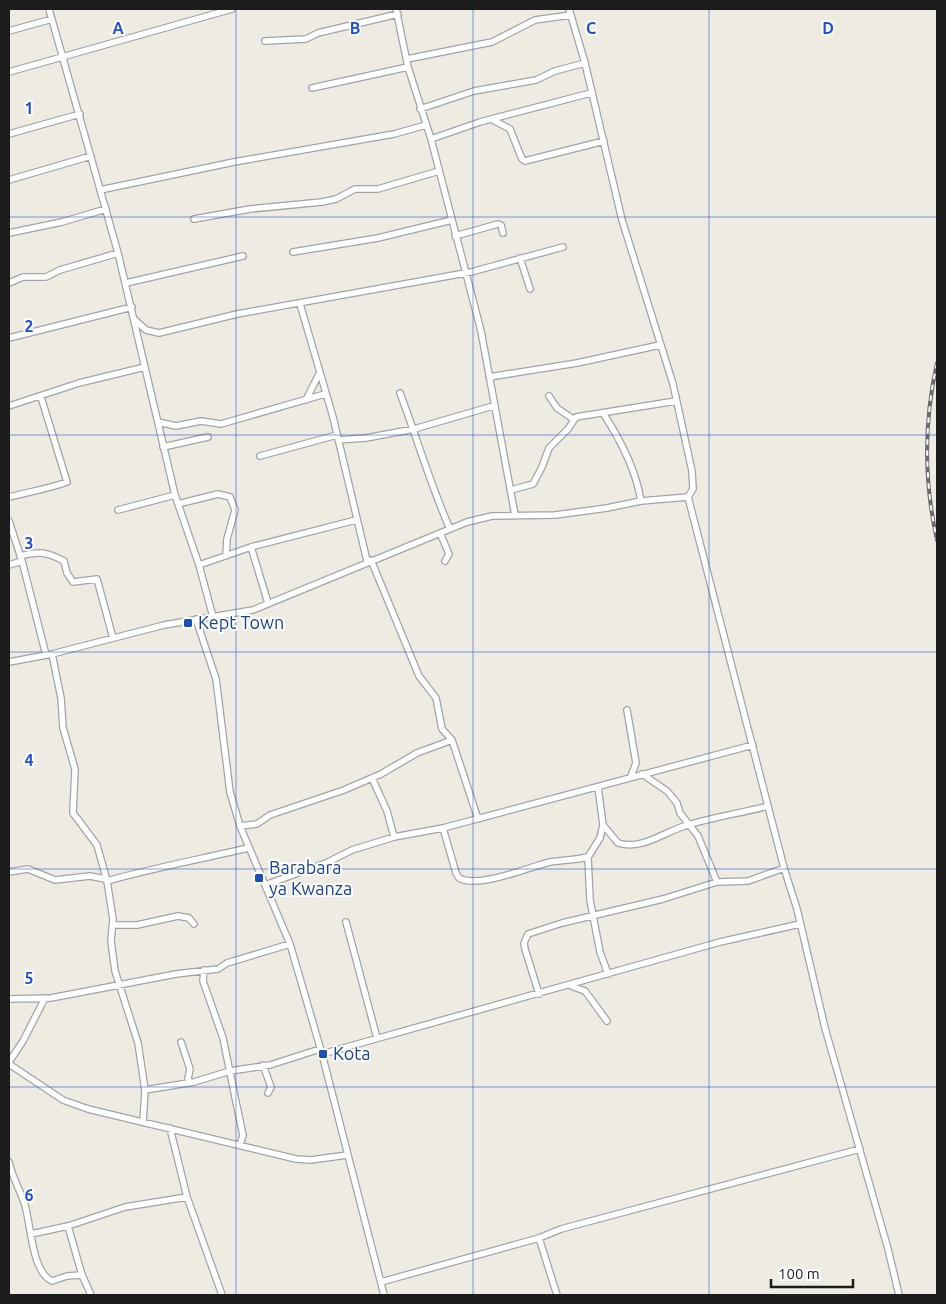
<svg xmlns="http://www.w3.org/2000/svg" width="946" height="1304" viewBox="0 0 946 1304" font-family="Ubuntu,sans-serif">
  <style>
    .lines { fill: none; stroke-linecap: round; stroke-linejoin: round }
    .minor-casing { stroke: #a3a3a3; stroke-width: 8 }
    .minor { stroke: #fff; stroke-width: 5.5 }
    .rail-casing { stroke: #6a6a6a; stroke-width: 4 }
    .rail { stroke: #fff; stroke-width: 2; stroke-dasharray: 5.5; stroke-linecap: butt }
    .grid { fill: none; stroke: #1d4ed8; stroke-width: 1; stroke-opacity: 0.55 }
    .transit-dot { fill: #1a4fb4; stroke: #fff; stroke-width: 2 }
    .labels { text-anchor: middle; stroke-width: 4; stroke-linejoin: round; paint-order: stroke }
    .transit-label { font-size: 18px; fill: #164399; stroke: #fff; text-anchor: start }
    .grid-label { font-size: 16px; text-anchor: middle; font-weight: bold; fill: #1d4ed8; stroke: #fff; stroke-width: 4; stroke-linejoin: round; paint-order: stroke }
  </style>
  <rect width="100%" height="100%" fill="#edebe2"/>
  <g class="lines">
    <!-- minor casing -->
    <g class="minor-casing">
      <path id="minor" d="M49 9 118 253 175 495 199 565 213 617
        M396 9 408 67 431 139 481 331 515 515
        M569 9 585 63 622 220 673 384 692 471 693 489 688 497 784 868 797 909 825 1028 888 1249 899 1295
        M9 31 52 19
        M265 41 306 39 318 33 398 14
        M407 59 492 42 535 20 571 15
        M9 72 232 9
        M312 88 408 67
        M420 109 474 91 536 80 555 71 585 63
        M493 120 510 129 522 159 525 161 604 141
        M9 134 80 114
        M431 139 480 122 591 93
        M9 180 91 156
        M100 190 234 162 394 134 426 125
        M194 219 250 209 322 202 336 199 355 189H378L439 171
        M9 233 62 222 106 209
        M455 236 498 224 501 225 503 233
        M293 252 378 238 452 220
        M520 258 530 289
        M9 283 23 277H46L60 270 118 253
        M126 283 243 256
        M300 304 333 417 367 561
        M134 319 146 330 159 333 237 314 471 272 563 247
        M9 338 132 307
        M489 377 577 363 660 345
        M400 393C417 438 430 484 450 529
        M549 396 557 408 573 419
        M306 400 319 374
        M9 406 79 383 145 367
        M603 413C620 439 636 470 641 501
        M158 422 176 426 201 421 221 424 325 394
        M338 440 366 438 414 429 493 406
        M163 447 208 437
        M260 456 337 435
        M511 490 533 484 542 467 549 448 568 429 576 417 676 401
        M9 497C28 492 48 489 67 482L41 397
        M178 504 218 494 230 497 235 510 227 539 226 556
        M118 510 175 495
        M9 521 22 561 46 655
        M440 533 449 554 445 561
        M251 547 268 603
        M20 556C39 551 47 552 64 561L67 573 73 582 97 579 113 638
        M371 560 419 676 436 698 442 729 452 740 478 819
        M9 565 22 561
        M199 565 251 547 356 520
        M196 619 216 679 230 792 240 826 290 944 322 1054 384 1295
        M52 654 61 698 63 728 75 769 73 813 97 845 107 881 113 919 111 941 115 971 138 1043 145 1090 143 1122
        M9 662 52 654 164 625 253 610 467 522 492 516 555 515 607 508 641 501 688 497
        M627 710 636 763 631 776
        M642 774 667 791 677 803 680 813 698 836 717 882
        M372 778 387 811 394 837
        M598 787 603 825 600 838 588 857 590 900 600 952 608 974
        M603 825 618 843C642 851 665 831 688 825 714 817 741 813 768 806
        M240 826 257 824 270 815 344 790 381 774 417 753 452 740
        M443 828 456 873 459 878C478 889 529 867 550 862 563 860 576 860 588 857
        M9 872 28 869 55 880 90 876 105 879
        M107 881C153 868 201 859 248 848
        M265 885 326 863 352 850 394 837 443 828 753 745
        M346 922 377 1038
        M114 925H137L178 916 189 918 194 924
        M204 970 203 981 223 1038 236 1102 243 1135 240 1145
        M571 986 585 991 607 1021
        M539 994 525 949 524 943 528 934 562 923 663 899 717 882 748 881 784 868
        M9 999 51 998 176 974 218 969 227 963 290 944
        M181 1042 190 1069 188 1079 190 1082
        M322 1054 720 942 800 924
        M9 1062 23 1041 45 998
        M9 1064 63 1100 88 1109 296 1159 311 1160 347 1155
        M263 1065 271 1087 268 1093
        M145 1090 194 1082 230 1071 270 1065 320 1049
        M170 1128 187 1197
        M9 1162C12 1176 19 1188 24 1202 31 1221 31 1272 52 1281L67 1276 82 1275 91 1295
        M68 1226 82 1275
        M31 1234 68 1226 125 1207 187 1197 222 1295
        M539 1238 557 1295
        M381 1282 539 1238 561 1229 860 1149"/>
    </g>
    <!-- minor -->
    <use href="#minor" class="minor"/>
    <!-- rail casing -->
    <g class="rail-casing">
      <path id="rail" d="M937 363C924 421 924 482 937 540"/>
    </g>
    <!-- rail -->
    <use href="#rail" class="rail"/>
  </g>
  <!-- grid -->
  <path class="grid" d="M236 9V1295M473 9V1295M709 9V1295M9 217H937M9 435H937M9 652H937M9 869H937M9 1087H937"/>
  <!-- markers -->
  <g class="transit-dot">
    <rect x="183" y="618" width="10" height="10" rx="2.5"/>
    <rect x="254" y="873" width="10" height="10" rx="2.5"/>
    <rect x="318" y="1049" width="10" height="10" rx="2.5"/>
  </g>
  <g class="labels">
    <!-- transit labels -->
    <g class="transit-label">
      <text x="198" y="629">Kept Town</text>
      <text x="269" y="874">Barabara<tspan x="269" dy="21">ya Kwanza</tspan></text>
      <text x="333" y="1060">Kota</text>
    </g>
  </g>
  <g class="grid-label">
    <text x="118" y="34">A</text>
    <text x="355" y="34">B</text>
    <text x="591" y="34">C</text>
    <text x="828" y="34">D</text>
    <text x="29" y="114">1</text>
    <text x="29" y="332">2</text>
    <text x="29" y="549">3</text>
    <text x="29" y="766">4</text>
    <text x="29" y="984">5</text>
    <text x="29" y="1201">6</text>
  </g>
  <!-- border -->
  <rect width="946" height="1304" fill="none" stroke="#1c1c1c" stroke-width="20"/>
  <!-- scale -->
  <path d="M771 1279v8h82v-8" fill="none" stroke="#1c1c1c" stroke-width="2.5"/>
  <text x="778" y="1279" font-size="15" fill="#1c1c1c" stroke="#ffffff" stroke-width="4" paint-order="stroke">100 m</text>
</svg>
